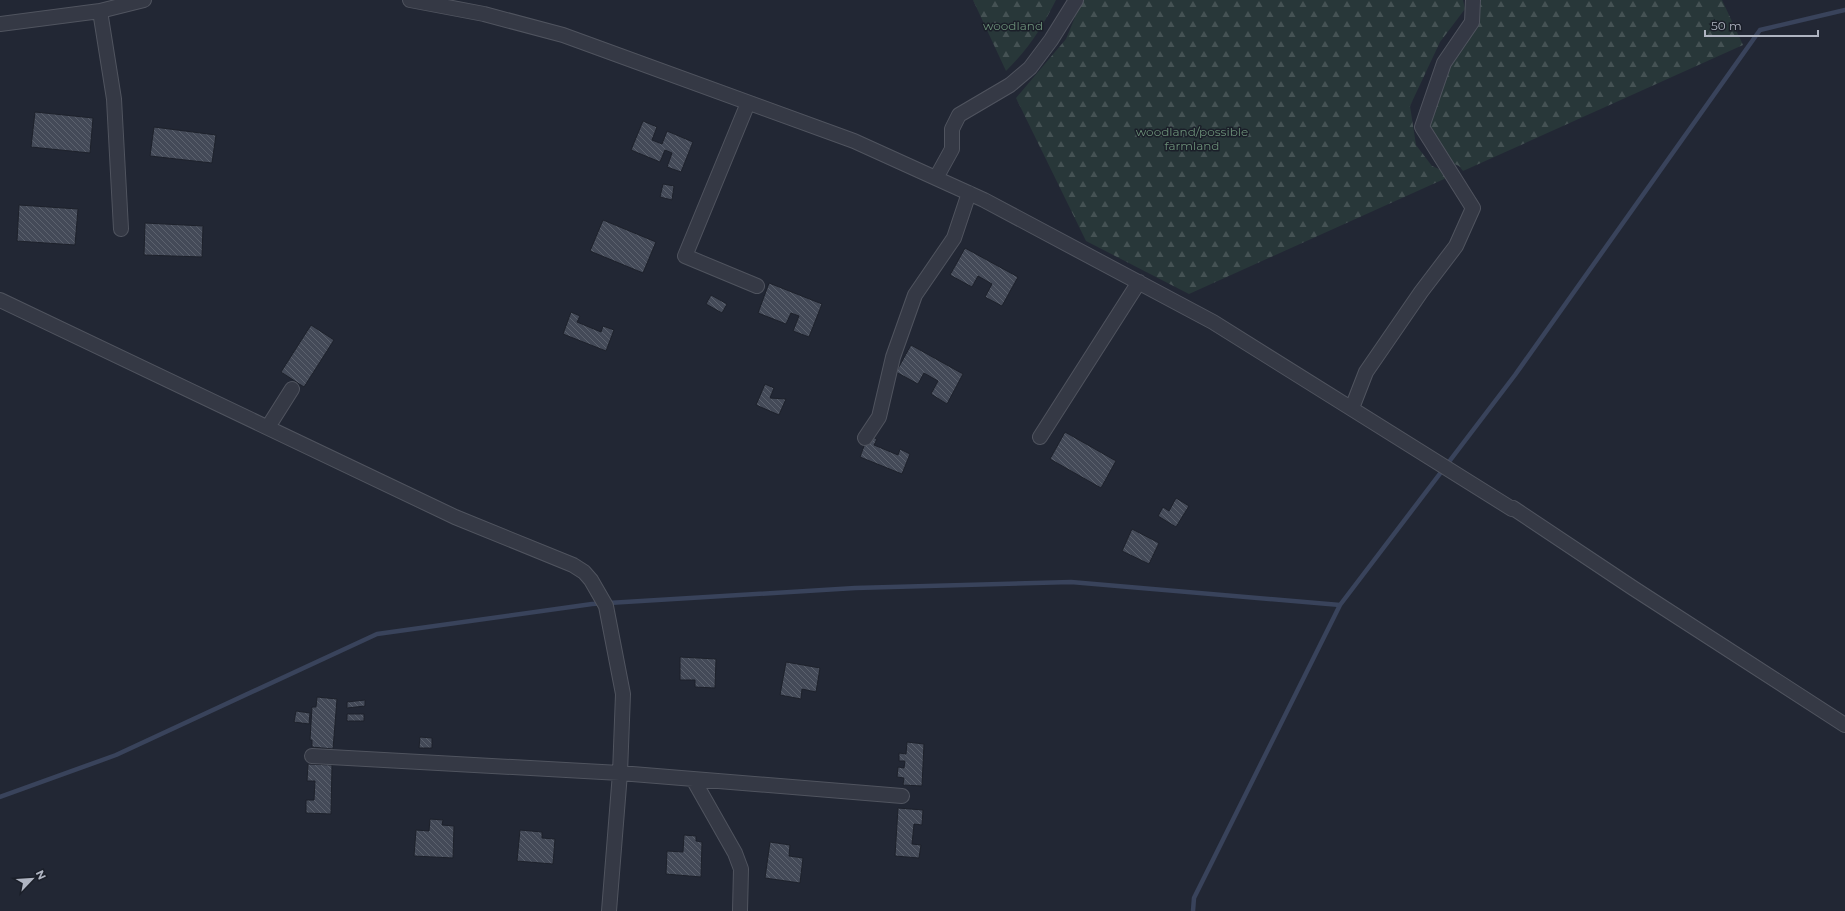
<svg xmlns="http://www.w3.org/2000/svg" width="1845" height="911" viewBox="0 0 1845 911" font-family="Montserrat,sans-serif">
  <style>
    .forest { fill: url(#forest-firs) }
    .lines { fill: none; stroke-linecap: round; stroke-linejoin: round }
    .stream { stroke: #39435b; stroke-width: 4.5 }
    .building { fill: url(#building-back-hatch); stroke: #1d212b }
    .street-casing { stroke: #50545f; stroke-width: 16 }
    .street { stroke: #353945; stroke-width: 14 }
    .labels { text-anchor: middle; stroke-width: 3; stroke-linejoin: round; paint-order: stroke }
    .park-label { font-size: 12px; fill: #6a8e77; stroke: #1b1f29 }
  </style>
  <defs>
    <pattern id="forest-firs" width="22" height="20" patternUnits="userSpaceOnUse"><rect width="22" height="20" fill="#283739"/><path d="M5 1l3.5 6h-7zM16 11l3.5 6h-7z" fill="#455254"/></pattern>
    <pattern id="building-back-hatch" width="6" height="6" patternUnits="userSpaceOnUse"><rect width="6" height="6" fill="#444a58"/><path d="M-1 5l2 2M0 0l6 6M5-1l2 2" fill="none" stroke="#5c626e"/></pattern>
  </defs>
  <rect width="100%" height="100%" fill="#222734"/>
  <!-- forest -->
  <path class="forest" d="M973 0H1056C1042 28 1029 48 1006 71Z
    M1082 0H1463L1465 9 1440 42 1410 106 1416 145 1432 166 1453 175 1189 294 1086 241 1016 98 1066 39Z
    M1477 0H1722L1743 45 1463 171 1459 166 1438 157 1425 136 1438 72Z"/>
  <g class="lines">
    <!-- stream -->
    <path class="stream" d="M0 797 116 755 377 634 592 604 855 588 1071 582 1340 605
      M1193 911 1194 898 1340 605 1515 375 1760 30 1845 10"/>
  </g>
  <!-- building -->
  <path class="building" d="M35 112 93 118 90 153 31 147Z
    M643 121 657 127 652 140 662 144 667 131 693 142 681 172 667 167 672 153 665 150 660 162 631 150Z
    M154 127 216 135 212 163 150 156Z
    M663 184 674 186 672 200 660 197Z
    M19 205 78 209 75 245 17 241Z
    M603 220 656 242 643 273 590 251Z
    M145 223 203 226 202 257 144 255Z
    M965 248 1018 277 1002 306 985 297 992 284 978 276 972 287 950 275Z
    M769 283 822 304 809 337 793 331 799 316 791 313 786 324 758 313Z
    M711 295 727 304 722 313 706 304Z
    M571 312 580 316 577 322 601 332 603 326 614 330 606 351 563 334Z
    M311 325 334 340 304 387 281 372Z
    M911 345 963 374 947 404 931 394 938 381 924 373 918 384 896 372Z
    M765 384 774 388 770 398 786 399 779 415 756 405Z
    M1065 432 1116 461 1101 488 1050 459Z
    M868 435 877 439 874 445 898 455 900 449 910 454 902 474 860 457Z
    M1176 498 1189 506 1176 527 1158 516 1163 507 1169 511Z
    M1132 529 1159 543 1149 564 1122 551Z
    M680 657 716 659 715 688 695 687V680H680Z
    M786 662 820 668 816 692 802 689 801 699 780 695Z
    M317 697 337 699 333 749 312 747V740H310L312 707H316Z
    M365 700V706L347 708V702Z
    M296 711 310 713 309 724 294 722Z
    M347 714H364V721H347Z
    M420 737 432 738V748H419Z
    M907 742 924 744 922 786 903 785 904 778 897 777 898 767 904 768 905 761H899V753L906 754Z
    M308 764 332 765 331 814 306 813V800H314L315 781H307Z
    M898 808 923 810 922 825 914 824 912 844 921 845 919 858 895 856Z
    M430 819 443 820 442 825 454 826 453 858 414 856 416 830 429 831Z
    M520 830 542 832V838L555 839 553 864 517 861Z
    M684 835 696 836V841L702 842 701 877 666 874 667 851 683 852Z
    M770 842 790 845 789 856 803 858 800 883 765 878Z"/>
  <g class="lines">
    <!-- street casing -->
    <g class="street-casing">
      <path id="street" d="M410 0 484 14 563 35 854 141 984 200 1213 322 1512 509 1513 508 1633 588 1845 725
        M100 11 114 99 121 229
        M0 24 100 11 144 0
        M748 103 685 256 757 286
        M936 178 952 149V129L959 115 1010 85 1030 68 1051 40 1076 0
        M0 300 455 517 573 565 584 572 591 580 606 606 623 694 620 773 609 911
        M1352 408 1366 372 1421 292 1456 246 1473 208 1422 127 1444 63 1472 22 1473 0
        M268 427 292 389
        M1040 437 1139 282
        M865 438 879 417 893 357 915 295 954 238 969 193
        M312 756 620 773 902 796
        M693 779 735 853 741 869 740 911"/>
    </g>
    <!-- street -->
    <use href="#street" class="street"/>
  </g>
  <g class="labels">
    <!-- park labels -->
    <g class="park-label">
      <text x="1013" y="30">woodland</text>
      <text x="1192" y="136">woodland/possible<tspan x="1192" dy="14">farmland</tspan></text>
    </g>
  </g>
  <!-- north arrow -->
  <g transform="translate(32 879) rotate(65)" stroke="#1b1f29" stroke-width="3" paint-order="stroke">
  <path d="M0-3L7 15L0 10L-7 15Z" fill="#afb4c1"/>
  <text y="-6" font-size="11" font-weight="bold" text-anchor="middle" fill="#afb4c1">N</text>
  </g>
  <!-- scale -->
  <path d="M1705 30v6h113v-6" fill="none" stroke="#afb4c1" stroke-width="2"/>
  <text x="1711" y="30" font-size="12" fill="#afb4c1" stroke="#1b1f29" stroke-width="3" paint-order="stroke">50 m</text>
</svg>
